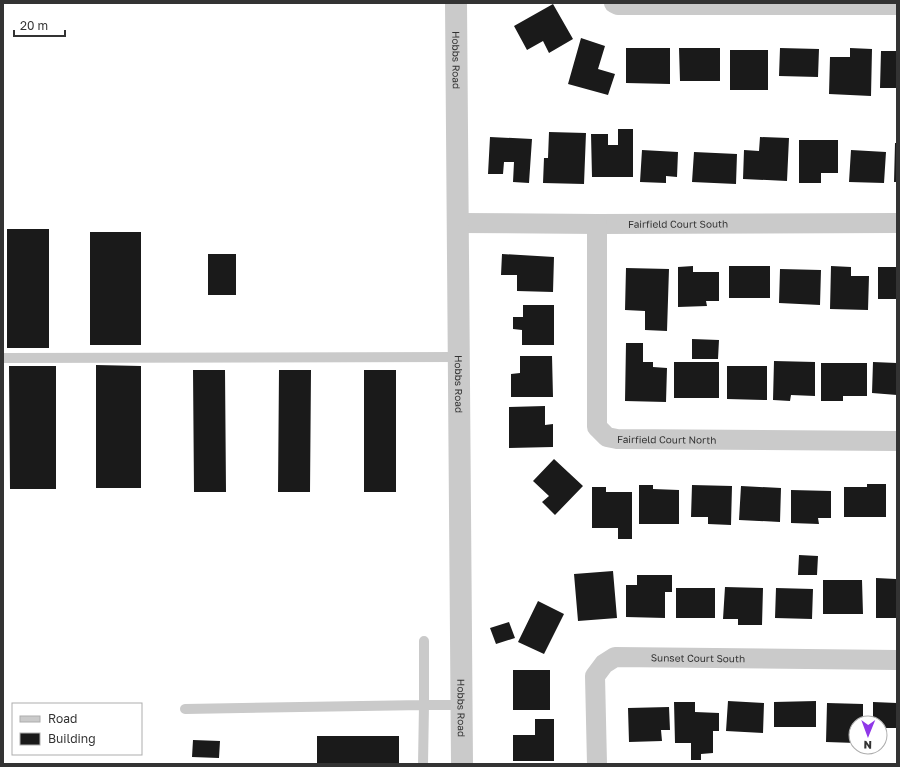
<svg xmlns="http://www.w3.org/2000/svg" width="900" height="767" viewBox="0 0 900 767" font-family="'Golos Text',sans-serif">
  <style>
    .building { fill: #1a1a1a }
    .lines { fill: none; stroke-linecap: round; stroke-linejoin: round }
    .service { stroke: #cacaca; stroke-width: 10 }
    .minor { stroke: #cacaca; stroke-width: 20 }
    .tertiary { stroke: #cacaca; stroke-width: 22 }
    .labels { text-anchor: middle; stroke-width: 4; stroke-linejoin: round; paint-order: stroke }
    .street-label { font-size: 10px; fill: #333; stroke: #fff }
  </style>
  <rect width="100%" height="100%" fill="#fff"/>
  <!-- building -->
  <path class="building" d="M553 4 573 39 549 53 543 41 527 50 514 26Z
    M581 38 605 46 598 69 615 74 608 95 568 84Z
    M626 48H670V84L626 83Z
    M679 48H720V81H680Z
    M780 48 819 49 818 77 779 76Z
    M850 48 872 49 871 96 829 94 830 57H850Z
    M730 50H768V90H730Z
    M881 51H897V88H880Z
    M618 129H633V177H592L591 134H608V145H618Z
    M549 132 586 133 584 184 543 183 544 158H548Z
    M490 137 532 139 529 183 513 182 514 162H504L503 174H488Z
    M760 137 789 138 787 181 743 179 744 150 759 151Z
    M799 140H838V173H821V183H799Z
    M895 143H897V182H894Z
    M642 150 678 152 677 177 666 176V183L640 182Z
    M851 150 886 152 884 183 849 182Z
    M694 152 737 154 736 184 692 182Z
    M7 229H49V348H7Z
    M90 232H141V345H90Z
    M208 254H236V295H208Z
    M502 254 554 257 553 292 517 291V275H501Z
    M693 266V272H719V301H706L707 306 678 307V267Z
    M729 266H770V298H729Z
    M831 266 851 267V276H869L868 310 830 309Z
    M878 267H897V299H878Z
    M626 268 669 269 667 331 645 330V311L625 310Z
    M780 269 821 270 820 305 779 303Z
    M523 305H554V345H522V330L513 329V317H523Z
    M692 339 719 340 718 359H692Z
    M626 343H643V362H653V367L667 368 666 402 625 401Z
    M520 356H552L553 397H511V374L520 373Z
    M774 361 815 362V396L791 395 790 401 773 400Z
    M674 362H719V398H674Z
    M873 362 897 363V395L872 393Z
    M821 363H867V396H843V401H821Z
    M96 365 141 366V488H96Z
    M9 366H56V489H10Z
    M727 366H767V400L727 399Z
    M193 370H225L226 492H194Z
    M279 370H311L310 492H278Z
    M364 370H396V492H364Z
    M545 406V425L553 424V447L509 448V407Z
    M554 459 583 486 555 515 542 502 549 496 533 481Z
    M867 484H886V517H844V487H867Z
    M639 485H653V489L679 490V524H639Z
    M692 485 732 486 731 525 708 524V517H691Z
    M741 486 781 488 780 522 739 520Z
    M592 487H606V492H632V539H618V528H592Z
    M791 490 831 491V518H818L819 524 791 523Z
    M799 555 818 556 817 575H798Z
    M613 571 617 618 578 621 574 574Z
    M637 575H672V592H665V618L626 617V585H637Z
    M876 578 896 579V586H897V618H876Z
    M823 580H862L863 614H823Z
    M725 587 763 588 762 625H738V619H723Z
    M676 588H715V618H676Z
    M776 588 813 589 812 619 775 618Z
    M538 601 564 614 544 654 518 642Z
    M509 622 515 638 496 644 490 628Z
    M513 670H550V710H513Z
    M728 701 764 703 763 733 726 731Z
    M816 701V727H774V702Z
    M674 702H695V712L719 713V731H713V753L701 754V760H691V743H675Z
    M873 702 897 703V728H880V723H873Z
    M827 703 863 704V723H856V743L826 742Z
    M669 707 670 730H661L662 741 629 742 628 708Z
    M535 719H554V761H513V735H535Z
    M317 736H399V764H317Z
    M193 740 220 741 219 758 192 757Z"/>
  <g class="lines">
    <!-- service -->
    <path class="service" d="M3 358 460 357
      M185 709 424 705V641
      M423 764 424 705H462"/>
    <!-- minor -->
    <g class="minor">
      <path d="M614 3 618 5H897"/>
      <path id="s1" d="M459 223 597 224 897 223"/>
      <path id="s2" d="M597 224V427L607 437 617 439 897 441"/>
      <path id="s3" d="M597 764 595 676 604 664 615 657 897 660"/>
    </g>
    <!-- tertiary -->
    <path class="tertiary" id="s4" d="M456 3 462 764"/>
  </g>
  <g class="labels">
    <!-- street labels -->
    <g class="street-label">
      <text dy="4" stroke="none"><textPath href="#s4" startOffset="57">Hobbs Road</textPath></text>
      <text dy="4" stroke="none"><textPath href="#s1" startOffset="219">Fairfield Court South</textPath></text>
      <text dy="4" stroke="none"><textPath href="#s4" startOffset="381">Hobbs Road</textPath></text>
      <text dy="4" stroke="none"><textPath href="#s2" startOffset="277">Fairfield Court North</textPath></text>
      <text dy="4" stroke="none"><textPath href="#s3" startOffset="199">Sunset Court South</textPath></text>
      <text dy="4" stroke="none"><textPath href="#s4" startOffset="705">Hobbs Road</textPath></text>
    </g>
  </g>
  <!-- border -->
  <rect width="900" height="767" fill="none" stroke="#333333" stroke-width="8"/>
  <!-- legend -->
  <rect x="12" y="703" width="130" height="52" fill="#ffffff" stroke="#adadad"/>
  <rect x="20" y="716" width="20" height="6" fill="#cacaca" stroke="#adadad"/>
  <text x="48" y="723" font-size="12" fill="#333333">Road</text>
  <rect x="20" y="733" width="20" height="12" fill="#1a1a1a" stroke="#adadad"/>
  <text x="48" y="743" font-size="12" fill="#333333">Building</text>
  <!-- north arrow -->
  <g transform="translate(868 735) rotate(181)"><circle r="19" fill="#ffffff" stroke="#adadad"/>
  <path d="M0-3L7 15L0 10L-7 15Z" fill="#8f37e8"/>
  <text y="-6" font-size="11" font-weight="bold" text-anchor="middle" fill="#333333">N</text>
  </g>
  <!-- scale -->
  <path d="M14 30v6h51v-6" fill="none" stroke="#333333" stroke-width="2"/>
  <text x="20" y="30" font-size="12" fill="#333333" stroke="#ffffff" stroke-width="3" paint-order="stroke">20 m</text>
</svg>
